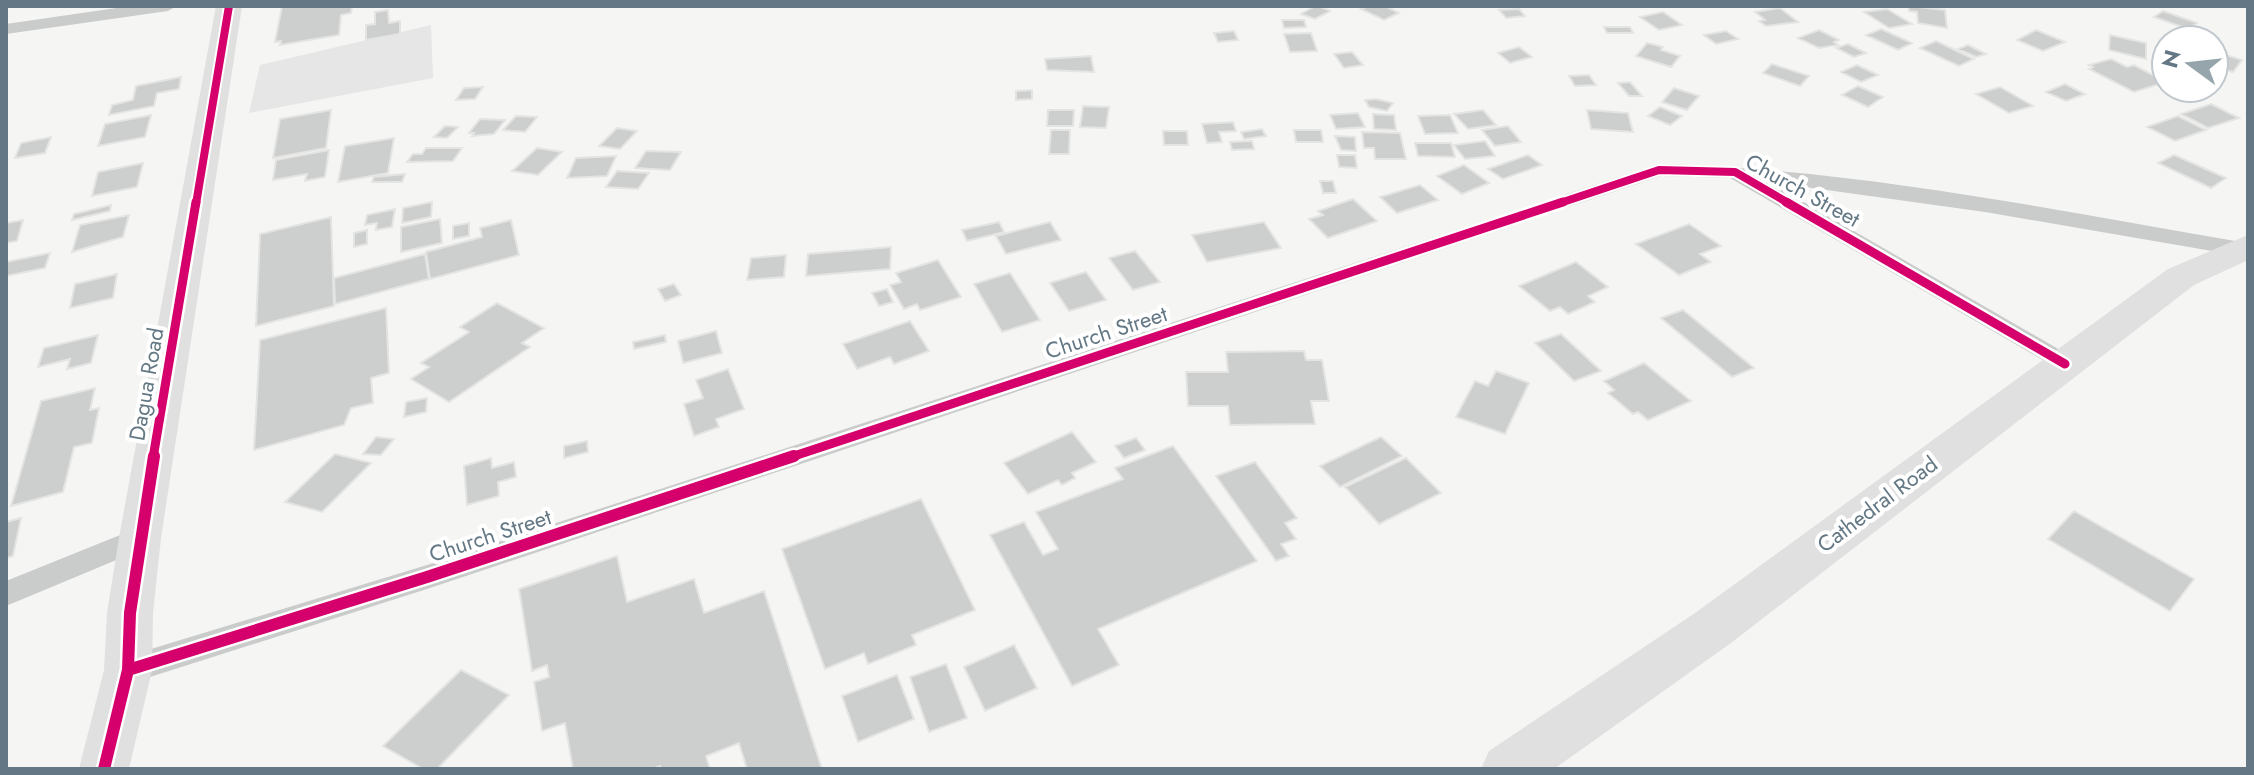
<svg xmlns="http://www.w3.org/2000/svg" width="2254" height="775" viewBox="0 0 2254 775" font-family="Jost,sans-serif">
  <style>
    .built { fill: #e5e6e5 }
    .building { fill: #cdcece; stroke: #e4e4e3; stroke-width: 2 }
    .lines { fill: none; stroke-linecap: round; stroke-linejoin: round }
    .street { fill: #cacccc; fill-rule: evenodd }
    .secondary { fill: #dfe0df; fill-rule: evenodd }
    .primary { fill: #dfe0df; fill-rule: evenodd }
    .cycleway-far2-casing { stroke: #fff; stroke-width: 12 }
    .cycleway-far1-casing { stroke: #fff; stroke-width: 14 }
    .cycleway-casing { stroke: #fff; stroke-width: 17 }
    .cycleway-far2 { stroke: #d6006c; stroke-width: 8 }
    .cycleway-far1 { stroke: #d6006c; stroke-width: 9 }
    .cycleway { stroke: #d6006c; stroke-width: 12 }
    .labels { text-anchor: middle; stroke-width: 8; stroke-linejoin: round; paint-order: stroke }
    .street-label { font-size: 22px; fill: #637884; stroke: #fff }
  </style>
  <rect width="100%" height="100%" fill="#f5f5f3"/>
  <!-- built -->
  <path class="built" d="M431 25 433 78 249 113 260 65Z"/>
  <!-- building -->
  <path class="building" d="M282 6H352L351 13 341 15 339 35 280 45 281 41 275 42Z
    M1315 6H1318L1330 11 1315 19 1301 14Z
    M1368 6H1385L1399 13 1384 20 1361 9Z
    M1909 6 1945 10 1947 28 1918 23 1917 12 1909 11Z
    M1780 8 1798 22 1766 26 1759 21 1765 20 1755 12Z
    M1519 9 1525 16 1506 18 1499 10Z
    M1887 9 1912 24 1889 28 1864 12Z
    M388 10 389 23 400 21V34L366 40V25L375 24V12Z
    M2163 11 2197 23 2188 29 2154 17Z
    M1663 12 1682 25 1659 30 1640 17Z
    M1282 20H1304L1306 27 1284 28Z
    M1604 27H1630L1633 33H1607Z
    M1881 29 1912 43 1898 50 1866 35Z
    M1819 30 1839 40 1834 42 1838 45 1819 48 1798 38Z
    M2036 30 2065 42 2043 51 2017 40Z
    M1234 31 1238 40 1218 42 1214 33Z
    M1726 31 1738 39 1716 44 1704 35Z
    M1311 33 1317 51 1290 52 1284 34Z
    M2110 35 2146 43V59L2109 50Z
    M1936 41 1974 59 1959 66 1920 48Z
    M1647 43 1663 47 1661 50 1680 56 1671 67 1636 56Z
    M1848 44 1866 53 1854 57 1836 48Z
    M1968 45 1986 54 1976 57 1958 49Z
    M1519 47 1532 57 1510 63 1498 53Z
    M1352 52 1363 65 1344 68 1334 54Z
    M2216 52 2242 60 2233 72 2214 66Z
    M1091 56 1094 72 1047 70 1045 59Z
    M2111 59 2127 67 2134 65 2166 82 2134 92 2089 69 2093 67 2089 65Z
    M1772 64 1809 76 1800 86 1763 73Z
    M1857 65 1878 75 1861 82 1841 72Z
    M1589 75 1596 85 1575 86 1569 76Z
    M181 77 179 89 157 93 154 106 109 115 112 105 133 100 136 86Z
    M1630 82 1642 96H1629L1618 83Z
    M2065 84 2085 94 2066 101 2046 92Z
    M1858 86 1883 97 1868 107 1842 95Z
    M483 87 475 99 456 100 464 88Z
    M2000 87 2033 106 2009 113 1976 94Z
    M1674 88 1699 96 1687 110 1662 102Z
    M1032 90V99L1016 100V91Z
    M1376 99 1393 103 1387 111 1369 107 1365 100Z
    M2211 104 2239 118 2208 128 2181 114Z
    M1083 106 1109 107 1106 128 1080 127Z
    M1660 107 1682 116 1670 125 1648 116Z
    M331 110 326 148 273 158 280 119Z
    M1048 110H1074L1073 126H1047Z
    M1483 110 1496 125 1468 129 1454 114Z
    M1587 110 1628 113 1633 132 1591 129Z
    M1358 113 1365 127 1336 129 1330 115Z
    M1373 114 1394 115 1396 130 1374 129Z
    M151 115 145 137 98 146 105 124Z
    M1450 115 1458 133 1425 134 1418 116Z
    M516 116 537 117 525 132 503 130Z
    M2178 116 2206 130 2175 141 2147 127Z
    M480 119 505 120 494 134 472 136 474 133H469Z
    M1233 122 1236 131 1219 132 1222 142 1207 143 1202 124Z
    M445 126 458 127 447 138 434 137Z
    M1508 126 1521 142 1495 146 1482 130Z
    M617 128 637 131 620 149 599 146Z
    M1262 129 1266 136 1244 139 1241 132Z
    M1051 130H1070L1069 154H1049Z
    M1294 130H1321L1323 142H1296Z
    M1163 131H1187L1188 145H1164Z
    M1362 132 1400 133 1406 159H1375L1374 148H1364Z
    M1335 136 1355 137 1356 151 1341 150Z
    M51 137 45 153 15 158 21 143Z
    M394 138 388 173 338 182 345 146Z
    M1252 141 1254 149 1232 150 1230 142Z
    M1485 141 1495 156 1465 159 1454 145Z
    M1415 143H1451L1455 157 1418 156Z
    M426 148H462L453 161 407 162 413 154H422Z
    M537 148 562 152 538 175 512 171Z
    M329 150 325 177 305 181 307 174 273 180 276 160Z
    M646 151 681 152 670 170 635 168Z
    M1337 155H1355L1357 168 1339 167Z
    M1528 155 1542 165 1503 179 1488 169Z
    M2174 155 2226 178 2211 188 2158 163Z
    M616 156 607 176 567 178 576 158Z
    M143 163 137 187 92 196 98 172Z
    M1464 165 1489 183 1462 194 1437 176Z
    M617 171 649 173 638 189 606 187Z
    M405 174 402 182H372L374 177Z
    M1320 181H1333L1336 193H1323Z
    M1420 185 1438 200 1397 213 1380 197Z
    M1353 199 1377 221 1328 238 1309 219 1323 215 1318 211Z
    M432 202 431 217 402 223 403 208Z
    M111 205 110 211 72 220 74 214Z
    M395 209 392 227 376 230 377 223 365 225 367 215Z
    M129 215 123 237 72 252 80 225Z
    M331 217 334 306 256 326 260 234Z
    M440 219 442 243 401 252V227Z
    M23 220 17 241 6 243V223Z
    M511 220 519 255 430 279 426 252 482 237 480 228Z
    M999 222 1004 232 967 241 962 230Z
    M1050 222 1061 240 1006 254 996 236Z
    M1264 222 1281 248 1207 262 1192 235Z
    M469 223V236L453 239V226Z
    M1689 224 1721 246 1700 254 1711 262 1679 275 1636 244Z
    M367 230V244L354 247V233Z
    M891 247 890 269 806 276 808 254Z
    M1135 251 1160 282 1133 290 1109 258Z
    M50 253 45 268 6 276V262Z
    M425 254 429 279 335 304 334 278Z
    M786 255 784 277 747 280 751 258Z
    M938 260 961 297 920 310 917 304 904 309 890 285 901 282 896 273Z
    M1576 262 1608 287 1588 296 1595 302 1568 314 1560 307 1550 311 1519 286Z
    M1086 272 1106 300 1069 311 1050 283Z
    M1010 273 1040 320 1002 332 974 284Z
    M117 274 113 298 70 308 75 284Z
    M674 284 681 295 665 301 658 289Z
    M887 289 893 302 879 306 872 293Z
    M497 303 544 328 522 343 530 347 449 402 411 379 429 367 421 363 469 332 460 327Z
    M386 308 389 373 371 378 373 403 351 408 344 425 254 450 260 340Z
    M1683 310 1754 368 1732 377 1661 318Z
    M910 321 929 351 894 364 890 357 857 369 843 344Z
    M716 331 722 353 683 363 678 341Z
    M1561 334 1601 371 1574 381 1535 343Z
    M98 335 91 363 67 369 70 359 38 367 44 348Z
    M665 335 666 342 634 349 633 342Z
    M1304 351 1306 360H1322L1329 401H1311L1315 424 1230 425 1228 406H1188L1186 372H1228L1226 352Z
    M1644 363 1691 401 1648 420 1638 412 1633 414 1608 393 1614 390 1604 381Z
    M728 369 744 409 716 419 719 427 694 436 684 404 703 398 696 380Z
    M1496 371 1529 383 1505 434 1456 417 1475 381 1488 386Z
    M95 388 90 410 99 408 92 443 74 447 63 492 11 506 41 401Z
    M427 398 426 412 404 417 406 402Z
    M1072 432 1096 462 1072 473 1075 478 1062 485 1058 480 1028 494 1004 463Z
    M376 437 394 439 381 455 363 454Z
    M1381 437 1402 456 1340 487 1320 466Z
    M1136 438 1145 450 1124 458 1115 446Z
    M587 441 588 452 564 458V446Z
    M1173 446 1257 561 1098 629 1119 665 1072 686 990 535 1024 522 1043 555 1058 549 1036 512 1123 479 1115 468Z
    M335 454 371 463 322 512 285 502Z
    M491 458 492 468 514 462 516 477 498 482 499 496 467 505 464 466Z
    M1406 458 1441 493 1379 524 1345 487Z
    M1255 462 1297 518 1285 523 1296 539 1281 544 1289 556 1276 561 1216 476Z
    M921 499 975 610 912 635 916 645 868 664 864 653 825 669 782 549Z
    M2074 511 2194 579 2170 611 2048 539Z
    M21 518 13 556 6 558V522Z
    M617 556 627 602 694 579 704 613 764 591 822 769H747L739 743 706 756 710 769H660V766L652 769H573L565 723 542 731 534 682 549 677 547 665 532 671 519 589Z
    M1014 645 1037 688 985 711 964 667Z
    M946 664 967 718 929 732 910 677Z
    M461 670 509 695 437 769H423L383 746Z
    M897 675 914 719 858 742 842 696Z"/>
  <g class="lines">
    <!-- street -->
    <path class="street" d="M130 6H177L168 11 6 34V24Z
      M1659 164C1854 169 2049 209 2241 242L2248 244V254L2241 256 1985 212 1769 182 2074 358 2078 364 2074 370 2065 373 1730 178 1661 176 427 589 128 684 117 680 112 670 117 660 128 656 427 565Z
      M140 527 150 530 155 538 150 546 6 606V581Z"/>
    <!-- secondary -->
    <path class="secondary" d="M216 6H242L161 538 153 613 152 670 129 769H79L104 670 107 613 119 538Z"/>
    <!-- primary -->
    <path class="primary" d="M2248 235V260L2194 285 1731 643 1554 769H1481L1489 751 1695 613 2168 269Z"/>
    <!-- cycleway-far2 casing -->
    <g class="cycleway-far2-casing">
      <path id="cycleway-far2" d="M196 204 229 6
        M1557 204 1659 170 1735 172 1790 204"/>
    </g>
    <!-- cycleway-far1 casing -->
    <g class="cycleway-far1-casing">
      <path id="cycleway-far1" d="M1786 202 2065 364
        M153 458 196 202
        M788 458 1563 202"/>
    </g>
    <!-- cycleway casing -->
    <g class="cycleway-casing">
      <path id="cycleway" d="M128 670 427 577 794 456
        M104 769 128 670 130 613 154 456"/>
    </g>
    <!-- cycleway-far2 -->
    <use href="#cycleway-far2" class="cycleway-far2"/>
    <!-- cycleway-far1 -->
    <use href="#cycleway-far1" class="cycleway-far1"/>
    <!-- cycleway -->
    <use href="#cycleway" class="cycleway"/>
  </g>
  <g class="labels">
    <!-- street labels -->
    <g class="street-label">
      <text transform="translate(1803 190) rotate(29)" y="8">Church Street</text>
      <text transform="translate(1106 332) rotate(-18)" y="8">Church Street</text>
      <text transform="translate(146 384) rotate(-80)" y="8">Dagua Road</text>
      <text transform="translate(1877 504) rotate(-37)" y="8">Cathedral Road</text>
      <text transform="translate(490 535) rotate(-18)" y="8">Church Street</text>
    </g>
  </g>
  <!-- border -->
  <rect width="2254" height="775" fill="none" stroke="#637884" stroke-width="16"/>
  <!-- north arrow -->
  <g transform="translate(2190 64) rotate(285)"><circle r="38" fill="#ffffff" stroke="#c1c9ce" stroke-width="2"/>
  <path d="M0-6L14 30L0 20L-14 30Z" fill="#96a4ab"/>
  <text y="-12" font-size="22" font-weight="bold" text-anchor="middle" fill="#637884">N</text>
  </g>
</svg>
